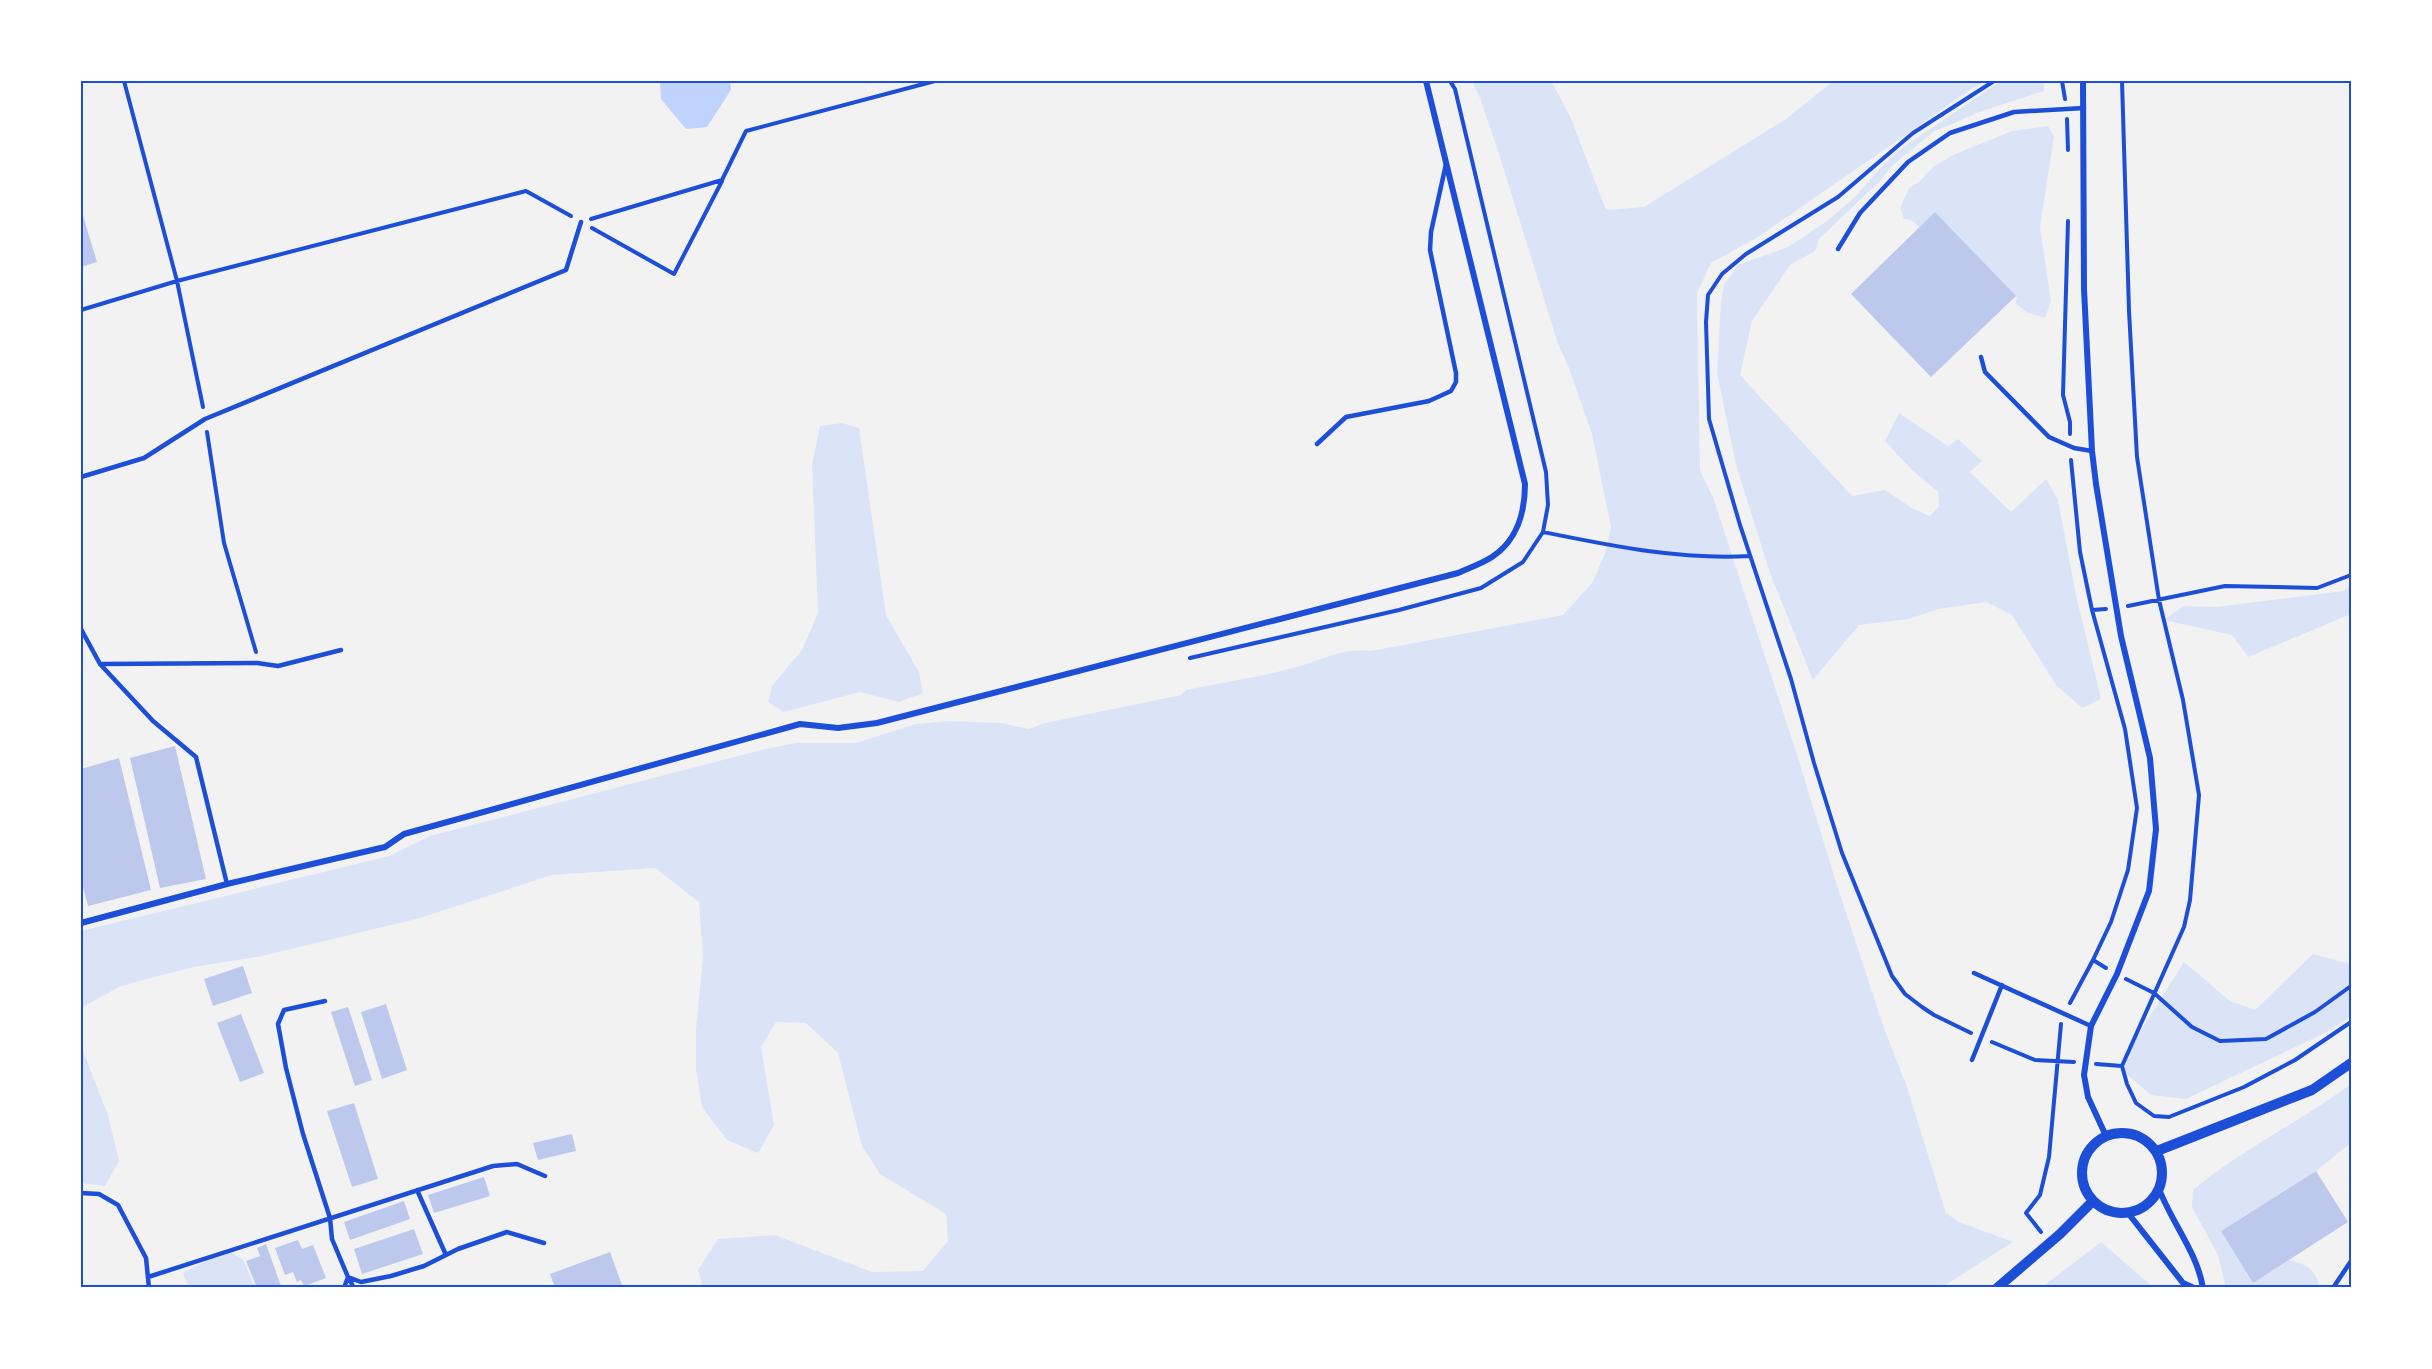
<svg xmlns="http://www.w3.org/2000/svg" width="2432" height="1369" viewBox="0 0 2432 1369" font-family="'Crimson Pro',serif">
  <style>
    .green { fill: #dbe4f7 }
    .water { fill: #bfd3fe }
    .building { fill: #bdc9ec }
    .lines { fill: none; stroke-linecap: round; stroke-linejoin: round }
    .path { stroke: #1d4ed8; stroke-width: 4 }
    .service { stroke: #1d4ed8; stroke-width: 4.5 }
    .minor { stroke: #1d4ed8; stroke-width: 6 }
    .tertiary { stroke: #1d4ed8; stroke-width: 10 }
    .neatline { fill: none; stroke: #1d4ed8; stroke-width: 2 }
  </style>
  <rect width="100%" height="100%" fill="#f2f2f2"/>
  <!-- green -->
  <path class="green" d="M1472 81H1551L1570 116 1606 210 1644 207 1786 119 1833 81H1986L1970 90 1758 237 1711 263 1697 293 1700 470 1714 500 1799 761 1835 879 1884 1028 1907 1087 1946 1213 1959 1222 2013 1242 1941 1288H703L698 1270 718 1239 775 1235 872 1272 923 1271 948 1241 946 1214 880 1174 862 1146 838 1053 806 1023 776 1022 761 1047 774 1125 758 1153 727 1140 702 1107 696 1069V1029L703 957 699 902 655 868 552 875 420 918 262 956 194 967 139 981 119 987 81 1008V931L389 856 430 836 761 750 796 743H856L916 724 948 721 1001 723 1029 729 1045 723 1181 695 1186 690C1223 682 1263 677 1300 666 1322 659 1346 647 1371 651L1563 615 1592 583 1605 554 1611 527 1592 434 1569 368 1558 344 1499 154 1480 98Z
    M2001 81H2044V91L1982 111 1933 132 1892 166 1880 181 1819 239 1815 251 1790 265 1752 321 1740 375 1852 496 1885 490 1912 508 1930 516 1939 506 1938 492 1912 470 1885 441 1899 413 1948 446 1958 439 1982 461 1970 472 2011 512 2046 479 2058 500 2076 595 2101 699 2082 708 2056 685 2012 615 1986 602 1938 609 1909 619 1859 625 1813 680 1770 573 1736 465 1717 373 1721 302 1724 285 1738 265 1788 247 1827 221 1855 197 1879 169 1902 148Z
    M2048 126 2054 136 2040 227 2051 301 2045 318 2028 313 2015 303 2017 298 1935 212 1920 228 1911 220 1904 219 1900 208 1909 188 1919 182 1933 167 1953 155 2012 131Z
    M842 423 859 428 886 615 919 672 923 693 899 702 860 692 784 712 768 702 772 686 802 650 818 613 812 465 820 426Z
    M2351 585V614L2248 657 2232 635 2164 620 2183 606 2215 607 2344 591Z
    M2313 954 2351 964V1016L2331 1030 2186 1099 2151 1095 2124 1072 2131 1046 2184 962 2230 1001 2255 1010Z
    M81 1046 108 1115 119 1161 105 1186 81 1183Z
    M2351 1084V1143L2316 1171 2221 1231 2253 1282 2289 1260C2307 1264 2315 1269 2320 1288H2226L2218 1255 2192 1207 2193 1190C2242 1149 2300 1122 2351 1084Z
    M2101 1242 2154 1288H2041Z
    M232 1253 243 1259 255 1288H189L183 1273 208 1260Z"/>
  <!-- water -->
  <path class="water" d="M660 81H730L731 90 707 127 686 129 661 99Z"/>
  <!-- building -->
  <path class="building" d="M81 209 97 262 81 267Z
    M1935 212 2016 296 1931 377 1851 294Z
    M175 746 206 879 160 888 130 758Z
    M119 758 151 890 88 906 81 879V769Z
    M243 966 252 993 213 1006 204 979Z
    M386 1004 407 1070 382 1079 361 1012Z
    M348 1007 372 1080 355 1086 331 1012Z
    M241 1014 264 1073 240 1082 217 1023Z
    M354 1103 378 1179 352 1187 327 1111Z
    M572 1134 576 1151 538 1160 533 1143Z
    M2316 1171 2348 1222 2253 1283 2221 1231Z
    M484 1177 490 1196 434 1213 428 1195Z
    M404 1201 410 1219 350 1240 344 1222Z
    M414 1229 423 1254 362 1274 354 1249Z
    M298 1240 302 1249 313 1245 326 1278 304 1286 301 1280 297 1282 293 1272 285 1275 275 1248Z
    M266 1244 281 1286 275 1288H257L246 1261 260 1256 257 1248Z
    M610 1252 623 1288H555L550 1274Z"/>
  <g class="lines">
    <!-- path -->
    <path class="path" d="M124 81 177 281 203 407
      M2062 81 2065 99
      M2122 81 2129 311 2137 457 2159 600 2183 700 2199 795 2190 900 2184 927 2122 1066 2127 1084 2136 1103 2154 1116 2169 1117 2244 1087 2295 1060 2351 1022
      M2067 119 2068 150
      M591 219 722 180 746 131 935 81
      M2068 221 2063 395 2070 422V434
      M592 228 674 274 722 181
      M81 310 177 281 526 191 571 216
      M207 432 224 543 256 652
      M2071 460 2080 552 2092 610
      M1543 532C1612 546 1679 560 1750 556
      M2128 606 2225 586 2317 588 2351 575
      M1190 658 1399 610 1481 588 1523 562 1543 532 1548 505 1546 472 1455 89 1450 81
      M2093 960 2111 922 2128 870 2137 808 2125 729 2092 610 2106 609
      M2126 979 2154 993 2192 1027 2220 1041 2266 1039 2315 1012 2351 986
      M2070 1003 2093 960 2106 968
      M1971 1033 1934 1015 1922 1007 1905 994 1892 976 1842 853 1814 763 1791 679 1740 525 1709 419 1706 322 1708 295 1722 274 1746 254 1838 197 1913 133 1994 81
      M1992 1042 2035 1060 2074 1062
      M2096 1064 2122 1066
      M2041 1232 2026 1213 2040 1195 2049 1157 2061 1024"/>
    <!-- service -->
    <path class="service" d="M1838 249 1860 213 1908 162 1950 133 2014 112 2084 108
      M1981 357 1985 372 2049 437 2074 448 2092 451
      M1317 444 1346 417 1429 401 1451 391 1456 382V373L1430 250 1431 232 1446 164
      M81 477 144 458 205 419 566 270 581 222
      M81 629 100 664 153 721 196 757 227 884
      M100 664 257 663 278 666 341 650
      M1974 973 2091 1026
      M325 1001 284 1010 278 1024 286 1068 303 1134 330 1218 332 1239 348 1277 361 1282 391 1276 424 1266 458 1249 507 1232 544 1243
      M1972 1060 2002 985
      M417 1190 446 1255
      M81 1193 99 1194 118 1205 146 1258 149 1288
      M148 1277 493 1166 517 1164 545 1176
      M348 1277 354 1288
      M344 1288 348 1277
      M2333 1288 2351 1261"/>
    <!-- minor -->
    <path class="minor" d="M2083 81 2084 289 2092 451 2096 484 2121 636 2150 758 2156 829 2149 891 2117 974 2091 1026 2084 1075 2088 1097 2106 1136
      M81 923 227 884 385 847 404 834 800 724 838 728 877 723 1458 573C1469 568 1481 564 1492 557 1517 541 1525 512 1525 484L1426 81
      M2159 1189C2172 1223 2197 1252 2203 1288
      M2128 1213 2183 1283 2194 1288"/>
    <!-- tertiary -->
    <path class="tertiary" d="M2082 1173a40 40 0 1 1 80 0a40 40 0 1 1-80 0Z
      M2157 1151 2312 1090 2351 1063
      M1997 1288 2060 1234 2093 1201"/>
  </g>
  <!-- border -->
  <rect width="2432" height="1369" fill="none" stroke="#ffffff" stroke-width="165"/>
  <rect x="82" y="82" width="2268" height="1204" class="neatline"/>
</svg>
